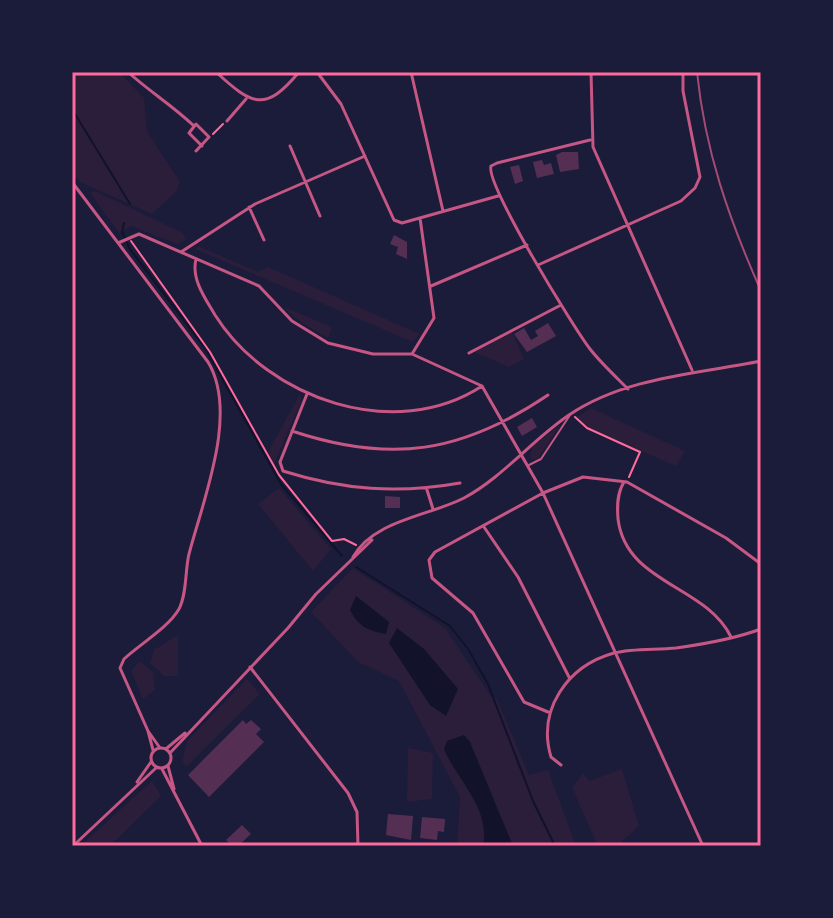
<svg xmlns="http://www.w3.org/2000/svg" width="833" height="918" viewBox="0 0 833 918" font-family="Cabin,sans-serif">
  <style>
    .green { fill: #2a1e3b }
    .water { fill: #12122b }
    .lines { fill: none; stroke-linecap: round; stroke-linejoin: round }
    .stream { stroke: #12122b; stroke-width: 2 }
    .building { fill: #542f53 }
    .path { stroke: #ff6b9d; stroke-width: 2 }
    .service { stroke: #c65784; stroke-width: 2 }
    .minor { stroke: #c65784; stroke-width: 3 }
    .rail { stroke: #a44b75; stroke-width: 2 }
    .neatline { fill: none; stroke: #ff6b9d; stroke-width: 3 }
  </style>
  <rect width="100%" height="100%" fill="#1b1b3a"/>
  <!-- green -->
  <path class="green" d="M72 72H119L144 98 147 131 180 182 176 192 152 214 80 182 72 172Z
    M95 191 183 233 186 240 177 244 131 226 119 233 90 193Z
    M198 246 258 272 268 267 420 334 413 341 408 340 195 249Z
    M282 306 332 327 328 338 302 323Z
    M512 332 524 359 509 367 474 352Z
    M300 394 302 400 274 464 268 452Z
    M591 408 685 451 676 466 592 430 576 418Z
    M561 424 538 459H530L532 447Z
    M279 488 331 549 313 571 258 504Z
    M353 568 445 628 492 698 496 697 529 775 548 770 576 846H457L460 797 399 681 358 662 311 612Z
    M178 635V676H164L150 663 154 650Z
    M139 661 153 672 155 690 143 699 131 671Z
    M247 679 260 694 187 766 182 763 187 741Z
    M408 748 433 753 432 799 407 802Z
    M622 769 639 826 617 846H598L572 788 583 773 589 781Z
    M152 781 161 796 110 846H80Z"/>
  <!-- water -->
  <path class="water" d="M356 596 389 622 386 634C368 631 358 626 350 610Z
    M397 628 424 649 458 689 446 716 430 705 389 643Z
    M464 735 470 742 513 846H483C491 809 457 780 444 749L447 741Z"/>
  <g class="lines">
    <!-- stream -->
    <path class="stream" d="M72 109 130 204
      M124 223 122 232 130 249 205 348 281 484 342 556
      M356 567 450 626 468 649 488 684 533 801 555 846"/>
  </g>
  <!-- building -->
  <path class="building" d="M562 152H578L579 169 560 172 556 155Z
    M542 160 544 165 551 163 554 174 537 178 533 162Z
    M519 165 523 181 515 184 510 167Z
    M394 235 407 242V259L396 254 398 247 390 244Z
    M548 323 556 336 527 352 514 334 524 328 531 340 538 336 535 331Z
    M532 418 537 427 522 436 517 427Z
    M385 496 400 497V508H385Z
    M243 720 246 724 251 720 261 729 256 734 264 742 209 797 188 775Z
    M388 814 413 816 411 840 386 835Z
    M422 817 445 819 444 832 438 831 437 840 420 838Z
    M242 825 251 834 238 846H232L226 840Z"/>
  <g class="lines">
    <!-- path -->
    <path class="path" d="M213 134 223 124
      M131 241 210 352 279 475 332 541 344 539 356 545
      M575 417 587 428 640 452 629 477"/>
    <!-- service -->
    <path class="service" d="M529 465 541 459 570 415"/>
    <!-- minor -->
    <path class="minor" d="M128 72C150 92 172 105 194 126
      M216 72C252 105 265 113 299 72
      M317 72 341 104 394 220 402 223 498 196
      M411 72 443 211
      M591 72 593 147 692 370
      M227 121 246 99
      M590 140 497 163 491 166C485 183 573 327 590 349 601 363 615 376 628 389
      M290 146 320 216
      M196 151 209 137 196 124 189 133 202 146
      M72 182 208 362C239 413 203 500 189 554 185 570 187 594 179 609 168 628 140 644 124 659L120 668 148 731 160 748
      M249 207 264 240
      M118 243 139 234 259 286 292 321 328 343 373 354H412L482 386 543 493 703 846
      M181 252 255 204 365 156
      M196 259C191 279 205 298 215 315 268 399 395 443 482 386
      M538 265 681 201 695 188 700 177 683 91V72
      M431 286 527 245
      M469 353 561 305
      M412 354 434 318 420 218
      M307 394 280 462 283 471C343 490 398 494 460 483
      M292 431C391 464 462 453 548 395
      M624 482C617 493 617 506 618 519 626 584 706 585 731 637
      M427 490 433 509
      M484 527 518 577 570 679
      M353 557C374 520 429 516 464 498 503 477 532 440 569 415 625 377 697 374 761 361
      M250 667 348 793 357 812 358 846
      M548 712 524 702 473 613 432 578 429 560 435 552 543 493 583 477 627 482 726 538 761 564
      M148 731 153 750
      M151 758a10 10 0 1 1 20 0a10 10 0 1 1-20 0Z
      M167 748 185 733
      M170 753 288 628 316 594 372 540
      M561 765 551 757C537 710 567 666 614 653 633 648 656 650 676 648 705 644 734 639 761 629
      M168 766 174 789
      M162 769 202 846
      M137 782 151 762
      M73 846 156 768"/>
    <!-- rail -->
    <path class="rail" d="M697 72C705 151 729 219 761 291"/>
  </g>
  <!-- border -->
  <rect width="833" height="918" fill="none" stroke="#1b1b3a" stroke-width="148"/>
  <rect x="74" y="74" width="685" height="770" class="neatline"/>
</svg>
